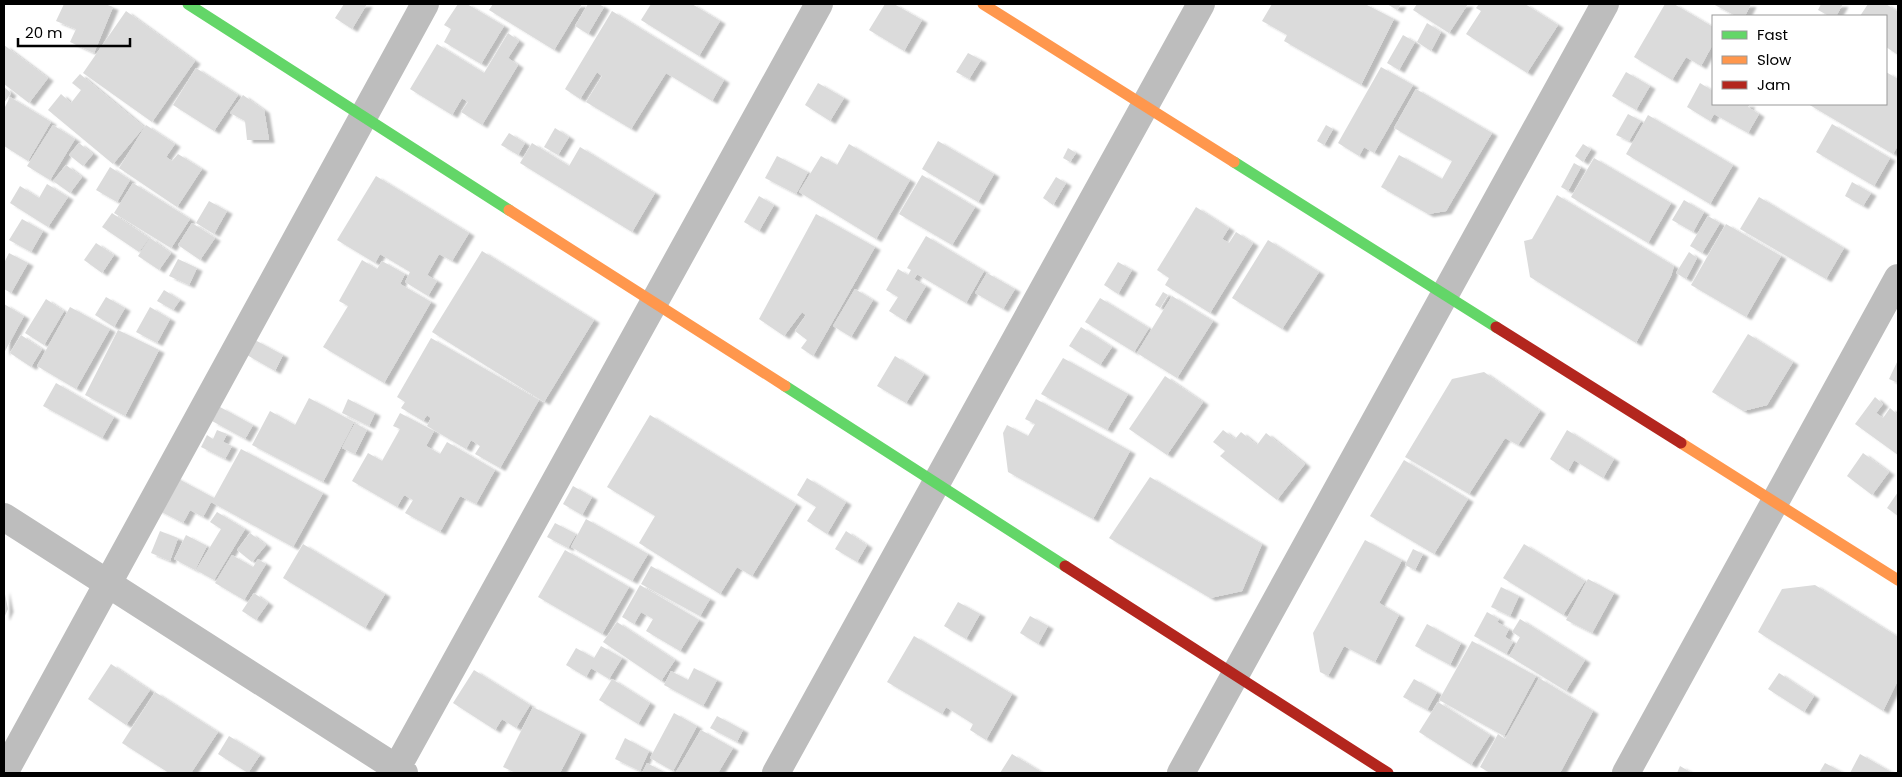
<svg xmlns="http://www.w3.org/2000/svg" width="1902" height="777" viewBox="0 0 1902 777" font-family="Poppins,sans-serif">
  <style>
    .building { fill: #dbdbdb; filter: url(#shadow) }
    .lines { fill: none; stroke-linecap: round; stroke-linejoin: round }
    .street { stroke: #bdbdbd; stroke-width: 28 }
    .fast { stroke: #63d668; stroke-width: 11 }
    .slow { stroke: #ff974d; stroke-width: 11 }
    .jam { stroke: #b3261e; stroke-width: 11 }
  </style>
  <defs>
    <filter id="shadow"><feDropShadow dx="5.5" dy="3" stdDeviation="1" flood-color="#0004"/></filter>
  </defs>
  <rect width="100%" height="100%" fill="#fff"/>
  <!-- building -->
  <path class="building" d="M64 4H105L113 7 94 53 70 42 76 29 56 21Z
    M344 4H367L352 29 335 18Z
    M458 4H467L504 26 481 64 444 42 451 29 444 25Z
    M493 4H582L554 50 489 10Z
    M588 4H599L604 7 588 34 575 26Z
    M651 4H692L720 21 699 56 641 20Z
    M885 4H894L922 20 904 51 869 30Z
    M1272 4H1365L1394 19 1361 85 1284 41 1287 35 1262 21Z
    M1387 4H1401L1397 10Z
    M1417 4H1468L1449 33 1413 10Z
    M1479 4H1525L1558 25 1527 73 1466 34 1481 11 1476 8Z
    M1665 4H1674L1713 27V44L1701 66 1686 57 1672 80 1634 57Z
    M1713 4H1751L1745 16H1736Z
    M1821 4H1843L1836 16H1829L1818 10Z
    M1868 4H1886L1898 12V55L1886 47V16H1860Z
    M126 11 195 61 152 122 83 73Z
    M612 11 724 80 712 101 666 73 631 129 586 102 602 76 597 72 580 99 565 89Z
    M1427 23 1441 32 1431 51 1417 42Z
    M508 33 519 41 508 58 518 65 482 125 461 112 468 102 462 98 452 115 410 89 437 44 484 73Z
    M1403 35 1415 42 1399 70 1387 63Z
    M4 45 48 78 29 103 4 84Z
    M968 53 981 60 969 79 956 72Z
    M1381 67 1413 85 1374 153 1364 147 1359 156 1338 143Z
    M196 68 238 95 214 131 173 105Z
    M1626 72 1650 86 1636 110 1612 96Z
    M1886 72 1898 79V145L1893 154 1808 104H1886Z
    M80 74 144 127 113 164 48 110 61 94 71 103 81 90 72 83Z
    M818 83 844 98 830 121 805 105Z
    M1700 83 1713 91V104H1750L1748 107 1759 114 1748 133 1714 114 1710 121 1687 107Z
    M4 87 11 93 4 103Z
    M1416 89 1492 133 1446 211 1428 214 1381 187 1399 155 1442 179 1452 161 1394 128Z
    M243 95 264 110 269 140H247L245 121 230 113Z
    M10 97 51 122 28 161 4 146V109Z
    M1628 114 1641 121 1629 141 1616 135Z
    M1648 115 1733 165 1710 204 1626 154Z
    M1832 124 1890 158 1874 186 1816 152Z
    M53 125 75 139 50 180 27 166Z
    M146 125 175 144 166 157 172 161 178 154 202 169 177 207 119 168Z
    M1326 125 1333 129 1324 145 1317 141Z
    M555 128 569 137 558 155 544 147Z
    M509 133 525 143 518 155 501 145Z
    M938 141 994 174 978 202 922 169Z
    M79 143 93 154 83 166 69 155Z
    M532 143 569 166 580 147 655 193 632 232 520 163Z
    M849 144 910 180 876 239 799 192 821 156 837 165Z
    M1583 144 1591 149 1583 162 1575 156Z
    M1068 148 1076 153 1070 162 1063 158Z
    M777 156 808 172 796 194 765 178Z
    M1594 158 1671 203 1648 243 1571 197Z
    M1574 163 1581 167 1568 191 1561 187Z
    M66 165 82 177 70 193 53 181Z
    M110 167 130 180 117 202 96 190Z
    M922 175 975 207 952 245 899 214Z
    M376 176 469 233 452 261 439 254 427 275 437 281 428 296 405 282 410 272 380 254 375 263 337 240Z
    M1056 177 1066 183 1053 205 1043 198Z
    M1852 182 1871 193 1863 206 1845 196Z
    M133 183 190 219 171 248 114 213Z
    M47 184 68 197 48 227 10 203 20 186 39 198Z
    M1557 195 1674 266 1671 276 1636 343 1530 277 1524 241 1532 239Z
    M759 196 774 205 759 231 744 222Z
    M1759 197 1844 248 1826 279 1740 229Z
    M1684 200 1704 212 1693 232 1672 220Z
    M209 201 227 211 214 234 196 223Z
    M1196 207 1229 228 1222 239 1229 243 1236 232 1253 243 1210 313 1165 285 1169 278 1157 270Z
    M112 213 149 238 139 252 102 227Z
    M816 214 875 247 813 356 801 348 807 340 795 331 806 315 802 312 784 336 759 319Z
    M1708 216 1720 223 1702 253 1690 246Z
    M22 219 43 231 31 252 9 240Z
    M192 223 215 238 200 260 178 245Z
    M1726 224 1781 256 1746 317 1691 285Z
    M926 236 984 271 966 303 917 274 914 279 926 286 905 321 889 311 898 297 886 290 898 269 908 275 911 270 907 268Z
    M150 238 171 253 159 270 138 256Z
    M1268 240 1319 272 1282 329 1232 298Z
    M96 243 114 255 102 273 84 260Z
    M482 251 594 320 544 402 432 332Z
    M1689 252 1697 258 1686 279 1676 273Z
    M9 253 28 263 11 293 4 289V263Z
    M178 259 197 268 189 285 169 276Z
    M362 260 377 269 382 261 405 274 400 284 431 302 384 383 323 347 348 306 339 301Z
    M1118 262 1132 270 1118 294 1104 285Z
    M987 273 1015 289 1003 309 975 293Z
    M855 289 873 300 851 337 833 326Z
    M164 290 180 300 173 310 157 301Z
    M1163 292 1168 295 1160 308 1155 305Z
    M1172 296 1213 321 1177 378 1137 353Z
    M106 297 125 308 114 327 95 315Z
    M1100 298 1149 328 1134 352 1085 322Z
    M46 299 64 311 44 345 25 333Z
    M4 304 24 316 4 353Z
    M70 307 110 329 76 389 37 366Z
    M150 307 170 319 157 343 136 332Z
    M1081 327 1112 347 1100 365 1069 346Z
    M118 330 159 350 125 416 85 395Z
    M1748 334 1793 362 1767 405 1743 411 1712 392Z
    M21 335 42 349 31 367 10 353Z
    M431 338 539 400 500 468 475 454 480 446 471 440 466 449 427 426 431 418 427 415 423 421 401 408 405 402 397 397Z
    M255 340 283 355 275 371 247 355Z
    M895 356 924 374 906 403 877 386Z
    M1063 358 1128 394 1107 430 1041 394Z
    M1898 360V383L1889 379Z
    M1484 372 1540 411 1518 445 1505 438 1469 494 1405 457 1452 379Z
    M1165 376 1203 402 1167 455 1129 429Z
    M56 383 114 417 102 438 43 406Z
    M1875 397 1883 404 1876 413 1883 418 1890 408 1898 415V455L1855 424Z
    M309 398 354 422 323 482 252 445 270 411 295 425Z
    M348 399 375 413 369 426 342 413Z
    M1036 399 1130 451 1093 519 1008 472 1003 433 1007 425 1028 436 1035 424 1025 419Z
    M220 407 253 425 245 439 212 421Z
    M400 413 434 431 426 446 440 454 447 442 495 470 476 504 460 496 440 532 405 513 413 500 404 495 397 507 352 481 368 453 382 461 400 429 393 426Z
    M650 415 796 504 752 576 737 567 720 594 639 543 655 516 607 487Z
    M355 423 367 430 355 454 342 448Z
    M217 430 227 434 223 442 232 446 225 459 201 447 207 435 213 439Z
    M1223 430 1235 439 1241 432 1257 445 1266 433 1305 464 1277 500 1220 456 1225 451 1213 442Z
    M1567 430 1614 459 1603 478 1574 460 1568 471 1550 459Z
    M241 449 323 493 293 547 211 502 203 517 190 510 183 523 156 509 173 476 214 498Z
    M1863 453 1889 472 1872 495 1847 476Z
    M1404 460 1468 499 1434 554 1370 516Z
    M1150 477 1262 544 1242 591 1210 598 1109 538Z
    M807 478 846 502 827 534 807 521 816 507 797 495Z
    M573 486 592 497 582 515 563 504Z
    M1898 492V516L1887 508Z
    M217 512 245 529 214 580 196 570 221 529 210 522Z
    M586 519 648 554 632 581 571 547Z
    M555 523 576 534 568 548 547 537Z
    M160 531 178 538 170 561 151 553Z
    M846 531 867 545 857 562 835 549Z
    M250 533 266 545 252 562 237 550Z
    M186 535 207 546 195 570 174 559Z
    M1365 540 1402 560 1379 603 1399 615 1375 662 1344 646 1328 676 1320 672 1313 633Z
    M303 544 385 594 365 628 283 578Z
    M1524 544 1585 581 1563 615 1503 578Z
    M1413 549 1423 554 1415 570 1405 565Z
    M565 550 629 587 602 634 538 597Z
    M232 555 253 567 258 559 266 564 244 600 215 583Z
    M651 566 710 599 700 616 641 584Z
    M1588 579 1614 593 1592 633 1566 620Z
    M640 585 699 620 680 651 646 631 653 619 641 612 634 624 622 617Z
    M1815 585 1898 637V680L1883 711 1758 632 1782 589Z
    M1501 587 1519 596 1510 616 1491 607Z
    M4 589 8 609 4 618Z
    M254 593 268 603 256 620 242 611Z
    M958 602 980 614 966 639 944 626Z
    M1487 612 1499 619 1497 622 1509 629 1505 637 1513 642 1506 654 1474 636Z
    M1030 616 1048 626 1038 644 1020 633Z
    M1520 619 1585 660 1566 691 1509 656 1520 637 1512 632Z
    M617 622 675 660 661 681 603 642Z
    M1427 624 1461 643 1450 665 1415 646Z
    M914 636 1012 694 986 740 970 730 973 724 946 707 942 714 887 682Z
    M1472 641 1536 676 1504 736 1439 700Z
    M601 646 622 658 609 679 591 668 586 677 566 665 576 648 594 658Z
    M111 664 150 690 126 725 88 699Z
    M694 668 717 680 703 706 664 685 671 671 688 680Z
    M474 670 530 705 516 728 502 719 495 730 453 703Z
    M1779 673 1814 696 1804 712 1768 689Z
    M1539 678 1593 711 1560 773H1490L1480 767 1498 734 1505 739Z
    M612 679 650 703 638 724 599 700Z
    M1414 679 1437 692 1427 710 1403 697Z
    M155 692 218 732 191 773H169L122 743Z
    M1438 702 1490 735 1471 765 1419 732Z
    M533 707 581 732 560 773H516L503 767Z
    M674 713 697 726 673 771 650 758Z
    M717 716 743 730 737 742 710 728Z
    M701 730 733 748 718 773H678L676 772Z
    M229 736 260 755 248 773 218 754Z
    M625 738 649 751 640 771 615 759Z
    M1012 754 1043 773H1000Z
    M1860 754 1893 773H1850Z
    M647 763 666 773H642Z
    M1825 763 1844 773H1819Z
    M1680 766 1692 773H1677Z"/>
  <g class="lines">
    <!-- street -->
    <path class="street" d="M4 517 404 773
      M4 773 425 4
      M394 773 819 4
      M776 773 1201 4
      M1181 773 1605 4
      M1626 773 1898 278"/>
    <!-- fast -->
    <path class="fast" d="M188 4 509 210
      M1234 162 1496 327
      M785 386 1065 566"/>
    <!-- slow -->
    <path class="slow" d="M983 4 1234 162
      M509 210 785 386
      M1681 443 1898 580"/>
    <!-- jam -->
    <path class="jam" d="M1496 327 1681 443
      M1065 566 1388 773"/>
  </g>
  <!-- border -->
  <rect width="1902" height="777" fill="none" stroke="#000000" stroke-width="10"/>
  <!-- legend -->
  <rect x="1712" y="15" width="175" height="90" fill="#ffffff" stroke="#999999"/>
  <rect x="1722" y="31" width="25" height="8" fill="#63d668" stroke="#999999"/>
  <text x="1757" y="40" font-size="15" fill="#000000">Fast</text>
  <rect x="1722" y="56" width="25" height="8" fill="#ff974d" stroke="#999999"/>
  <text x="1757" y="65" font-size="15" fill="#000000">Slow</text>
  <rect x="1722" y="81" width="25" height="8" fill="#b3261e" stroke="#999999"/>
  <text x="1757" y="90" font-size="15" fill="#000000">Jam</text>
  <!-- scale -->
  <path d="M18 38v8h112v-8" fill="none" stroke="#000000" stroke-width="2.5"/>
  <text x="25" y="38" font-size="15" fill="#000000" stroke="#ffffff" stroke-width="4" paint-order="stroke">20 m</text>
</svg>
